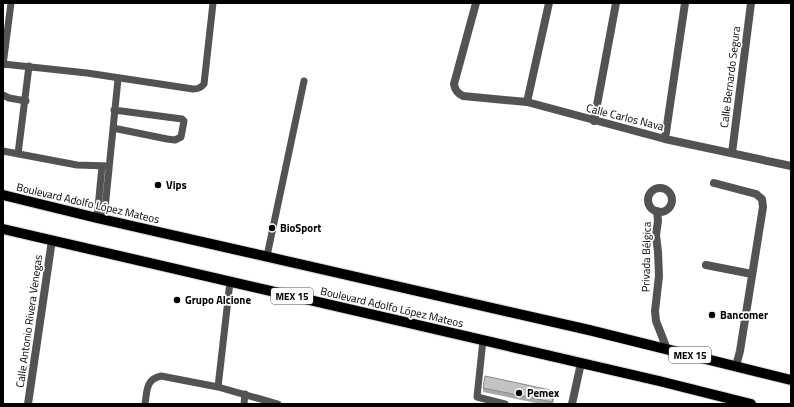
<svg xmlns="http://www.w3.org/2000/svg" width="794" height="407" viewBox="0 0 794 407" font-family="'Titillium Web',sans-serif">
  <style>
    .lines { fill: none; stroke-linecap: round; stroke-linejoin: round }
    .primary-casing { stroke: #dbdbdb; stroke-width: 12 }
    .service { stroke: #535353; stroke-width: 7 }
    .minor { stroke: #535353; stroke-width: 8 }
    .primary { stroke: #000; stroke-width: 10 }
    .wall { fill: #a8a8a8 }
    .shaded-wall { fill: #888 }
    .building { fill: #c3c3c3; stroke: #888 }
    .poi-dot { fill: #000; stroke: #fff; stroke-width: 1.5 }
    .labels { text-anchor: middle; stroke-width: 3.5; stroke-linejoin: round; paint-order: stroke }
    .shield { fill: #fff; stroke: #4c4c4c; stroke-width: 1 }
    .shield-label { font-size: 10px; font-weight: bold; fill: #000 }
    .street-label { font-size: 11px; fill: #000; stroke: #fff }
    .poi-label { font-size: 11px; font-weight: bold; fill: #000; stroke: #fff; text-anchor: start }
  </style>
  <rect width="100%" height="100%" fill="#fff"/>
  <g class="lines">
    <!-- primary casing -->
    <g class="primary-casing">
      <path id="primary" d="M3 195 97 218 589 330 791 380
        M3 229 659 381 751 404"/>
    </g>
    <!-- service -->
    <path class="service" d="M3 64 87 73 193 89C198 89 201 88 204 84L213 3
      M3 65 11 3
      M3 95 9 98 26 101
      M113 128 167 139 175 140 181 137 184 121 182 119 114 110
      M3 151 77 165 109 166
      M18 154 29 66
      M97 218 102 166
      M104 219 118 79
      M267 256 304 81
      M483 340 477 397 505 404
      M218 387 278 404
      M145 404C147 391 146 379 161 376L218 387 230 282
      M244 404 245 394"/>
    <!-- minor -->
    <path class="minor" d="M476 3 454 84C455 90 457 93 463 96L527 102 665 139 791 166
      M527 102 549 3
      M594 121 616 3
      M665 139 685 3
      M732 153 751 3
      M714 183 756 194 762 199 763 207 740 351 736 366
      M648 200a12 12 0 1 1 24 0a12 12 0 1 1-24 0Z
      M657 211 658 221 656 235 658 252 659 276 655 311 656 321 667 349
      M706 265 752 274
      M28 404 52 240
      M572 404 581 363"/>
    <!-- primary -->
    <use href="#primary" class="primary"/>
  </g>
  <!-- wall -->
  <path class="wall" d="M483 388 555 395 553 404H541L483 392Z"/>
  <!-- shaded-wall -->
  <path class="shaded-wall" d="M555 391V395L552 404V402Z"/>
  <!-- building -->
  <path class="building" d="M485 376 555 391 552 402 483 388Z"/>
  <!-- markers -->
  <g class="poi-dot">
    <circle cx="158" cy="185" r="4"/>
    <circle cx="272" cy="228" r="4"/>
    <circle cx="177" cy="300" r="4"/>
    <circle cx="712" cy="315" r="4"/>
    <circle cx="519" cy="393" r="4"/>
  </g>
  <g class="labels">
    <!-- shield labels -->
    <g class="shield">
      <rect x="271" y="288" width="42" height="16" rx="3"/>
      <rect x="669" y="347" width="42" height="16" rx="3"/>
    </g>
    <g class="shield-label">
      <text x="292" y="300">MEX 15</text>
      <text x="690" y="359">MEX 15</text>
    </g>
    <!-- street labels -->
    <g class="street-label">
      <text transform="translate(730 77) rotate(-83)" y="4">Calle Bernardo Segura</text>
      <text transform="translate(625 117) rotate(14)" y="4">Calle Carlos Nava</text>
      <text transform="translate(88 203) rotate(13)" y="4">Boulevard Adolfo López Mateos</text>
      <text transform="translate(646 257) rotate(-89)" y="4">Privada Bélgica</text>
      <text transform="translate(392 307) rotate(13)" y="4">Boulevard Adolfo López Mateos</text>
      <text transform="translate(29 321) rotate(-82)" y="4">Calle Antonio Rivera Venegas</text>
    </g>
    <!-- poi labels -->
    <g class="poi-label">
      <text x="166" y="189">Vips</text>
      <text x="280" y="232">BioSport</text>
      <text x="185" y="304">Grupo Alcione</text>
      <text x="720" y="319">Bancomer</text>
      <text x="527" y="397">Pemex</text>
    </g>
  </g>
  <!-- border -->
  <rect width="794" height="407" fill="none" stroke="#000000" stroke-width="8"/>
</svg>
